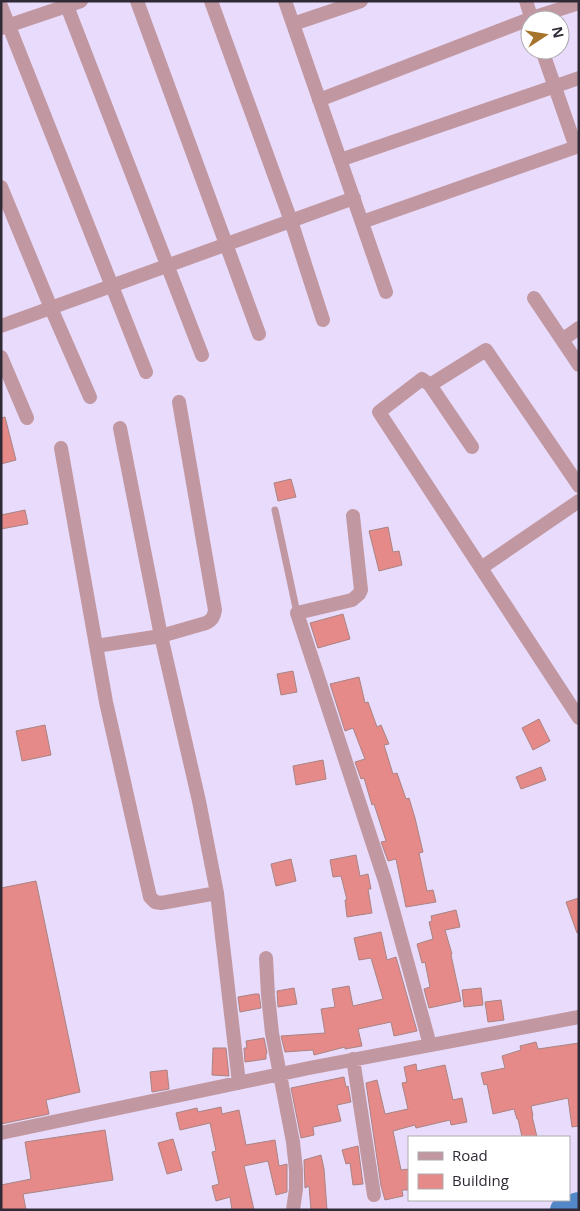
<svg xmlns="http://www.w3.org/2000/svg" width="580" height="1211" viewBox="0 0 580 1211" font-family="'Open Sans',sans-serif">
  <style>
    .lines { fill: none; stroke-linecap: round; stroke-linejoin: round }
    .river { stroke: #5288c7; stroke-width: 26 }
    .building { fill: #e58a89; stroke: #a98483 }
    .service { stroke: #c198a1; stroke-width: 7 }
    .minor { stroke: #c198a1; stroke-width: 14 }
  </style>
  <rect width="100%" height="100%" fill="#e9dbfb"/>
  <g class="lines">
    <!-- river -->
    <path class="river" d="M563 1210 579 1205"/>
  </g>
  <!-- building -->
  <path class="building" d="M5 417 16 460 1 464V418Z
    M291 479 296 497 278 501 274 483Z
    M25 510 28 524 1 529V515Z
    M388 527 393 552 399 551 402 565 379 571 369 531Z
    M343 614 350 639 318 648 310 623Z
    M293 671 297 692 281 695 277 674Z
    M359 677 365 703 368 702 377 727 381 725 389 744 384 745 393 774 397 773 406 799 409 798 415 818 423 852 419 853 427 891 433 890 436 902 406 907 396 859 388 861 381 842 386 841 374 804 372 805 364 778 361 779 355 762 365 759 353 728 345 731 330 684Z
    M539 719 550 741 533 750 522 728Z
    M45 725 51 755 22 761 16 731Z
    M323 760 326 779 296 785 293 766Z
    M541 767 546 780 521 789 516 777Z
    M356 855 360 876 368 874 371 889H368L372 913 347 917 345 900H347L341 876 333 877 330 860Z
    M291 859 296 881 276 886 271 864Z
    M36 881 80 1092 46 1100 49 1114 1 1124V888Z
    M579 898V932L577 933 566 902Z
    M456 910 460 927 445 930 452 954 451 955 461 1001 429 1008 424 989 430 987 425 962 422 963 417 944 433 939 429 922 432 921 431 916Z
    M381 932 387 960 396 957 417 1031 394 1036 391 1022 358 1029 362 1046 345 1049V1047L314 1055 313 1050 285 1052 281 1036 325 1033 321 1009 335 1007 332 989 349 986 353 1006 383 999 371 958 359 960 354 938Z
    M294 988 297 1004 278 1007 277 991Z
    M481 988 483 1005 464 1007 462 990Z
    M255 994H259L261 1008 240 1012 238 997Z
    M501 1000 504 1020 488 1022 485 1002Z
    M264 1038 267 1053 266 1054V1059L245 1062 244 1048H247L246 1041Z
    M536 1042 538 1049 579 1043V1126L572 1127 568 1098 531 1106 533 1116H532L537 1137H522L518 1119H517L514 1109 493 1114 487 1084 484 1085 481 1073 505 1068 502 1056 521 1050 520 1046Z
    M213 1048H226L229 1076 212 1075Z
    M416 1064 417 1071 445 1065 453 1100 462 1098 467 1122 451 1125 450 1120 416 1128 415 1125 393 1131 401 1170 409 1169V1190H402L403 1196 385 1200 381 1186 366 1083 377 1080 385 1114 408 1109 402 1083 407 1082 404 1067Z
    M167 1070 169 1089 152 1092 150 1072Z
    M344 1077 346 1087 348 1086 351 1102 337 1105 341 1121 313 1127 314 1135 301 1138 291 1088Z
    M221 1107 222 1114 239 1110 246 1145 275 1140 279 1166 287 1164V1192L276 1195 268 1161 244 1166 254 1210H232L230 1197 216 1201 212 1186 219 1184 212 1152 216 1151 210 1123 180 1130 176 1113 197 1108 198 1112Z
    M105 1130 113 1180 23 1194 26 1210H1V1185L31 1179 25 1142Z
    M173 1139 182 1170 167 1174 158 1143Z
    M358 1146 363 1184 353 1185 350 1163 346 1164 342 1150Z
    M321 1155 324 1169 327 1210H311L309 1186 305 1188 304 1160Z"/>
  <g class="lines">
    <!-- service -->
    <path class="service" d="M275 510 297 613"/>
    <!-- minor -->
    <path class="minor" d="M65 1 202 355
      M137 1 259 334
      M211 1 291 221 323 320
      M285 1 386 292
      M526 1 532 20
      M1 6 146 372
      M293 24 361 1
      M1 28 81 1
      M319 100 532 18 579 3
      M340 160 579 78
      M1 187 51 308 90 397
      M362 222 579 146 573 139 542 50
      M534 298 579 365
      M1 326 354 198
      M562 340 579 328
      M1 357 27 418
      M430 385 472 447
      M120 428 161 636 199 801 217 893 239 1083
      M61 448 106 702 150 897 155 902 161 903 217 893
      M579 486 486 350 430 385 422 379 379 412 579 718
      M353 516 361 590 359 594 352 600 297 613 385 881 430 1045
      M481 568 579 501
      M96 646 161 636 206 623C212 620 214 617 215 610L179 402
      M266 958 268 995 272 1033 293 1142 296 1170V1189L293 1210
      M353 1059 374 1195
      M1 1133 309 1068 579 1017"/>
  </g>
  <!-- border -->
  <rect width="580" height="1211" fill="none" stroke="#302a36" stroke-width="5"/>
  <!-- legend -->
  <rect x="408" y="1136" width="162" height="65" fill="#ffffff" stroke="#acaaaf"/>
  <rect x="418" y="1152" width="25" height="8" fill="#c198a1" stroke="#acaaaf"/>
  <text x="452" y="1161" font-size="15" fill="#302a36">Road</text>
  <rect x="418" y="1174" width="25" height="15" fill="#e58a89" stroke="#acaaaf"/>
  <text x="452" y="1186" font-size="15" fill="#302a36">Building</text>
  <!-- north arrow -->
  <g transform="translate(545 35) rotate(78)"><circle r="24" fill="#ffffff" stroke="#acaaaf"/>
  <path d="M0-4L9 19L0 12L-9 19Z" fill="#a7742b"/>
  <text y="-8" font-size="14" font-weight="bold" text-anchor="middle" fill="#302a36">N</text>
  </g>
</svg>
